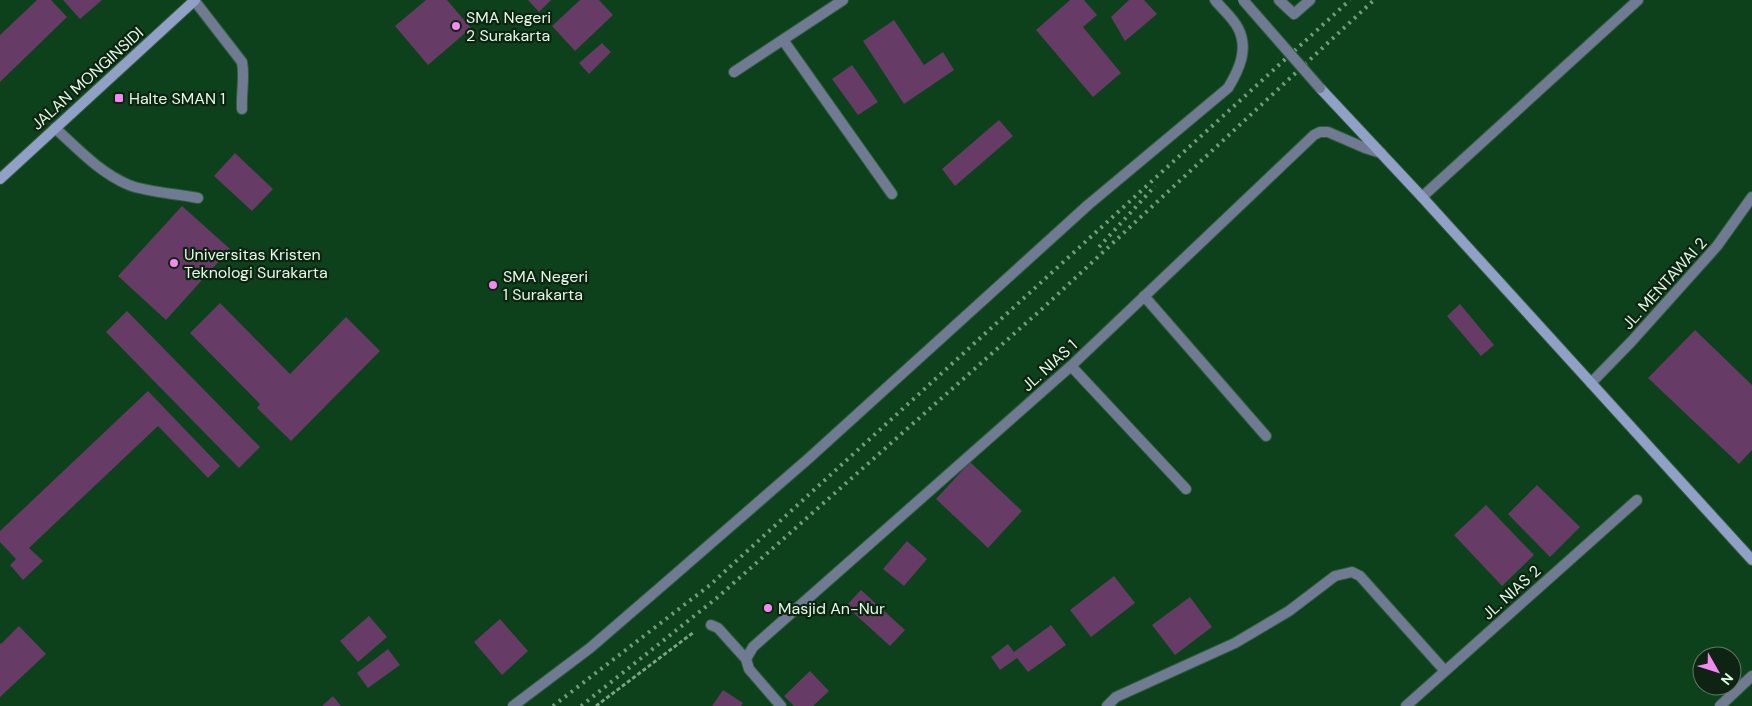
<svg xmlns="http://www.w3.org/2000/svg" width="1752" height="706" viewBox="0 0 1752 706" font-family="'DM Sans',sans-serif">
  <style>
    .building { fill: #663b65 }
    .lines { fill: none; stroke-linecap: round; stroke-linejoin: round }
    .service-casing { stroke: #2e5f3b; stroke-width: 12 }
    .minor-casing { stroke: #2e5f3b; stroke-width: 12 }
    .secondary-casing { stroke: #2e5f3b; stroke-width: 12 }
    .path { stroke: #7da485; stroke-width: 3; stroke-dasharray: 4 2.5; stroke-linecap: butt }
    .service { stroke: #707a92; stroke-width: 10 }
    .minor { stroke: #707a92; stroke-width: 10 }
    .secondary { stroke: #91a0c6; stroke-width: 10 }
    .rail { stroke: #739c7c; stroke-width: 4; stroke-dasharray: 2.5 5; stroke-linecap: butt }
    .minor-bridge-casing { stroke: #2e5f3b; stroke-width: 12; stroke-linecap: butt }
    .minor-bridge { stroke: #707a92; stroke-width: 10 }
    .poi-dot { fill: #f489f1; stroke: #0e2312; stroke-width: 2 }
    .labels { text-anchor: middle; stroke-width: 4.5; stroke-linejoin: round; paint-order: stroke }
    .poi-label { font-size: 16px; fill: #e1fce4; stroke: #0e2312; text-anchor: start }
    .street-label { font-size: 16px; fill: #e1fce4; stroke: #0e2312 }
  </style>
  <rect width="100%" height="100%" fill="#0c411b"/>
  <!-- building -->
  <path class="building" d="M37 0H51L67 17 0 82V35Z
    M63 0H102L80 19Z
    M426 0H447L471 28 428 65 395 26Z
    M528 0H551L539 12Z
    M580 0H599L613 15 575 51 552 26Z
    M1070 0H1084L1097 15 1083 27 1121 73 1093 97 1036 30Z
    M1129 0H1144L1157 14 1125 41 1111 17Z
    M894 20 924 65 943 52 954 70 904 104 863 41Z
    M602 43 611 52 589 74 579 63Z
    M852 65 878 102 858 115 832 79Z
    M999 120 1013 136 955 186 942 169Z
    M235 153 273 189 252 211 214 176Z
    M182 206 230 249 166 320 118 276Z
    M220 303 290 374 346 317 380 351 291 441 257 408 260 404 190 333Z
    M1460 304 1494 345 1481 356 1447 316Z
    M127 311 260 447 239 468 106 332Z
    M1695 330 1752 385V450L1739 464 1648 378Z
    M148 391 220 466 208 478 158 426 29 548 43 561 23 580 10 565 16 559 0 542V531Z
    M970 462 1022 511 988 548 936 499Z
    M1537 485 1580 527 1550 557 1508 514Z
    M1486 505 1534 555 1502 586 1454 535Z
    M907 541 927 559 904 586 883 569Z
    M1114 576 1135 603 1091 637 1070 610Z
    M861 590 905 630 890 646 846 606Z
    M1190 597 1212 627 1175 655 1152 625Z
    M369 616 387 637 358 662 340 641Z
    M500 619 528 651 502 675 474 642Z
    M1051 625 1066 645 1028 672 1017 658 1000 670 991 657 1008 644 1014 652Z
    M19 626 46 654 0 697V643L1 644Z
    M388 649 400 665 368 688 357 673Z
    M810 671 829 691 813 706H794L784 696Z
    M723 690 743 703 741 706H712Z
    M333 696 341 706H322Z"/>
  <g class="lines">
    <!-- service casing -->
    <g class="service-casing">
      <path id="service" d="M194 0 242 62C245 78 241 93 242 109
        M55 128C78 149 100 173 129 185 146 192 179 194 198 198"/>
    </g>
    <!-- minor casing -->
    <g class="minor-casing">
      <path id="minor" d="M1279 0 1294 14 1310 0
        M783 40 892 194
        M734 72 843 0
        M1422 197 1638 0
        M1144 296 1266 436
        M1071 366 1186 489
        M1591 383 1631 342 1717 246 1752 197
        M711 625 718 628 746 659 749 669 781 706
        M746 659 753 647 1071 366 1314 135 1320 132H1328L1365 148 1381 153
        M513 706 590 648 663 585 808 459 1088 205 1228 88C1239 70 1249 49 1238 28 1233 18 1222 9 1215 0
        M1107 706 1116 697 1235 643 1289 611 1335 576 1352 572 1360 576 1445 671
        M1406 706 1637 500
        M1720 706 1752 676"/>
    </g>
    <!-- secondary casing -->
    <g class="secondary-casing">
      <path id="secondary" d="M1320 88 1422 197 1752 560
        M0 179 195 0"/>
    </g>
    <!-- path -->
    <path class="path" d="M596 706 694 632"/>
    <!-- service -->
    <use href="#service" class="service"/>
    <!-- minor -->
    <use href="#minor" class="minor"/>
    <!-- secondary -->
    <use href="#secondary" class="secondary"/>
    <!-- rail -->
    <path class="rail" d="M1099 247 1155 186
      M553 706 710 585 1350 0
      M581 706 718 597 1043 308 1374 0"/>
    <!-- minor-bridge casing -->
    <g class="minor-bridge-casing">
      <path id="minor-bridge" d="M1243 0 1320 88"/>
    </g>
    <!-- minor-bridge -->
    <use href="#minor-bridge" class="minor-bridge"/>
  </g>
  <!-- markers -->
  <g class="poi-dot">
    <circle cx="456" cy="26" r="5"/>
    <rect x="114" y="93" width="10" height="10" rx="2.5"/>
    <circle cx="174" cy="263" r="5"/>
    <circle cx="493" cy="285" r="5"/>
    <circle cx="768" cy="608" r="5"/>
  </g>
  <g class="labels">
    <!-- poi labels -->
    <g class="poi-label">
      <text x="466" y="23">SMA Negeri<tspan x="466" dy="18">2 Surakarta</tspan></text>
      <text x="129" y="104">Halte SMAN 1</text>
      <text x="184" y="260">Universitas Kristen<tspan x="184" dy="18">Teknologi Surakarta</tspan></text>
      <text x="503" y="282">SMA Negeri<tspan x="503" dy="18">1 Surakarta</tspan></text>
      <text x="778" y="614">Masjid An-Nur</text>
    </g>
    <!-- street labels -->
    <g class="street-label">
      <text transform="translate(87 78) rotate(-42)" y="6">JALAN MONGINSIDI</text>
      <text transform="translate(1664 283) rotate(-48)" y="6">JL. MENTAWAI 2</text>
      <text transform="translate(1049 365) rotate(-42)" y="6">JL. NIAS 1</text>
      <text transform="translate(1511 592) rotate(-42)" y="6">JL. NIAS 2</text>
    </g>
  </g>
  <!-- north arrow -->
  <g transform="translate(1717 671) rotate(129)"><circle r="24" fill="#0e2312" stroke="#627a66"/>
  <path d="M0-4L9 19L0 12L-9 19Z" fill="#f489f1"/>
  <text y="-8" font-size="14" font-weight="bold" text-anchor="middle" fill="#e1fce4">N</text>
  </g>
</svg>
